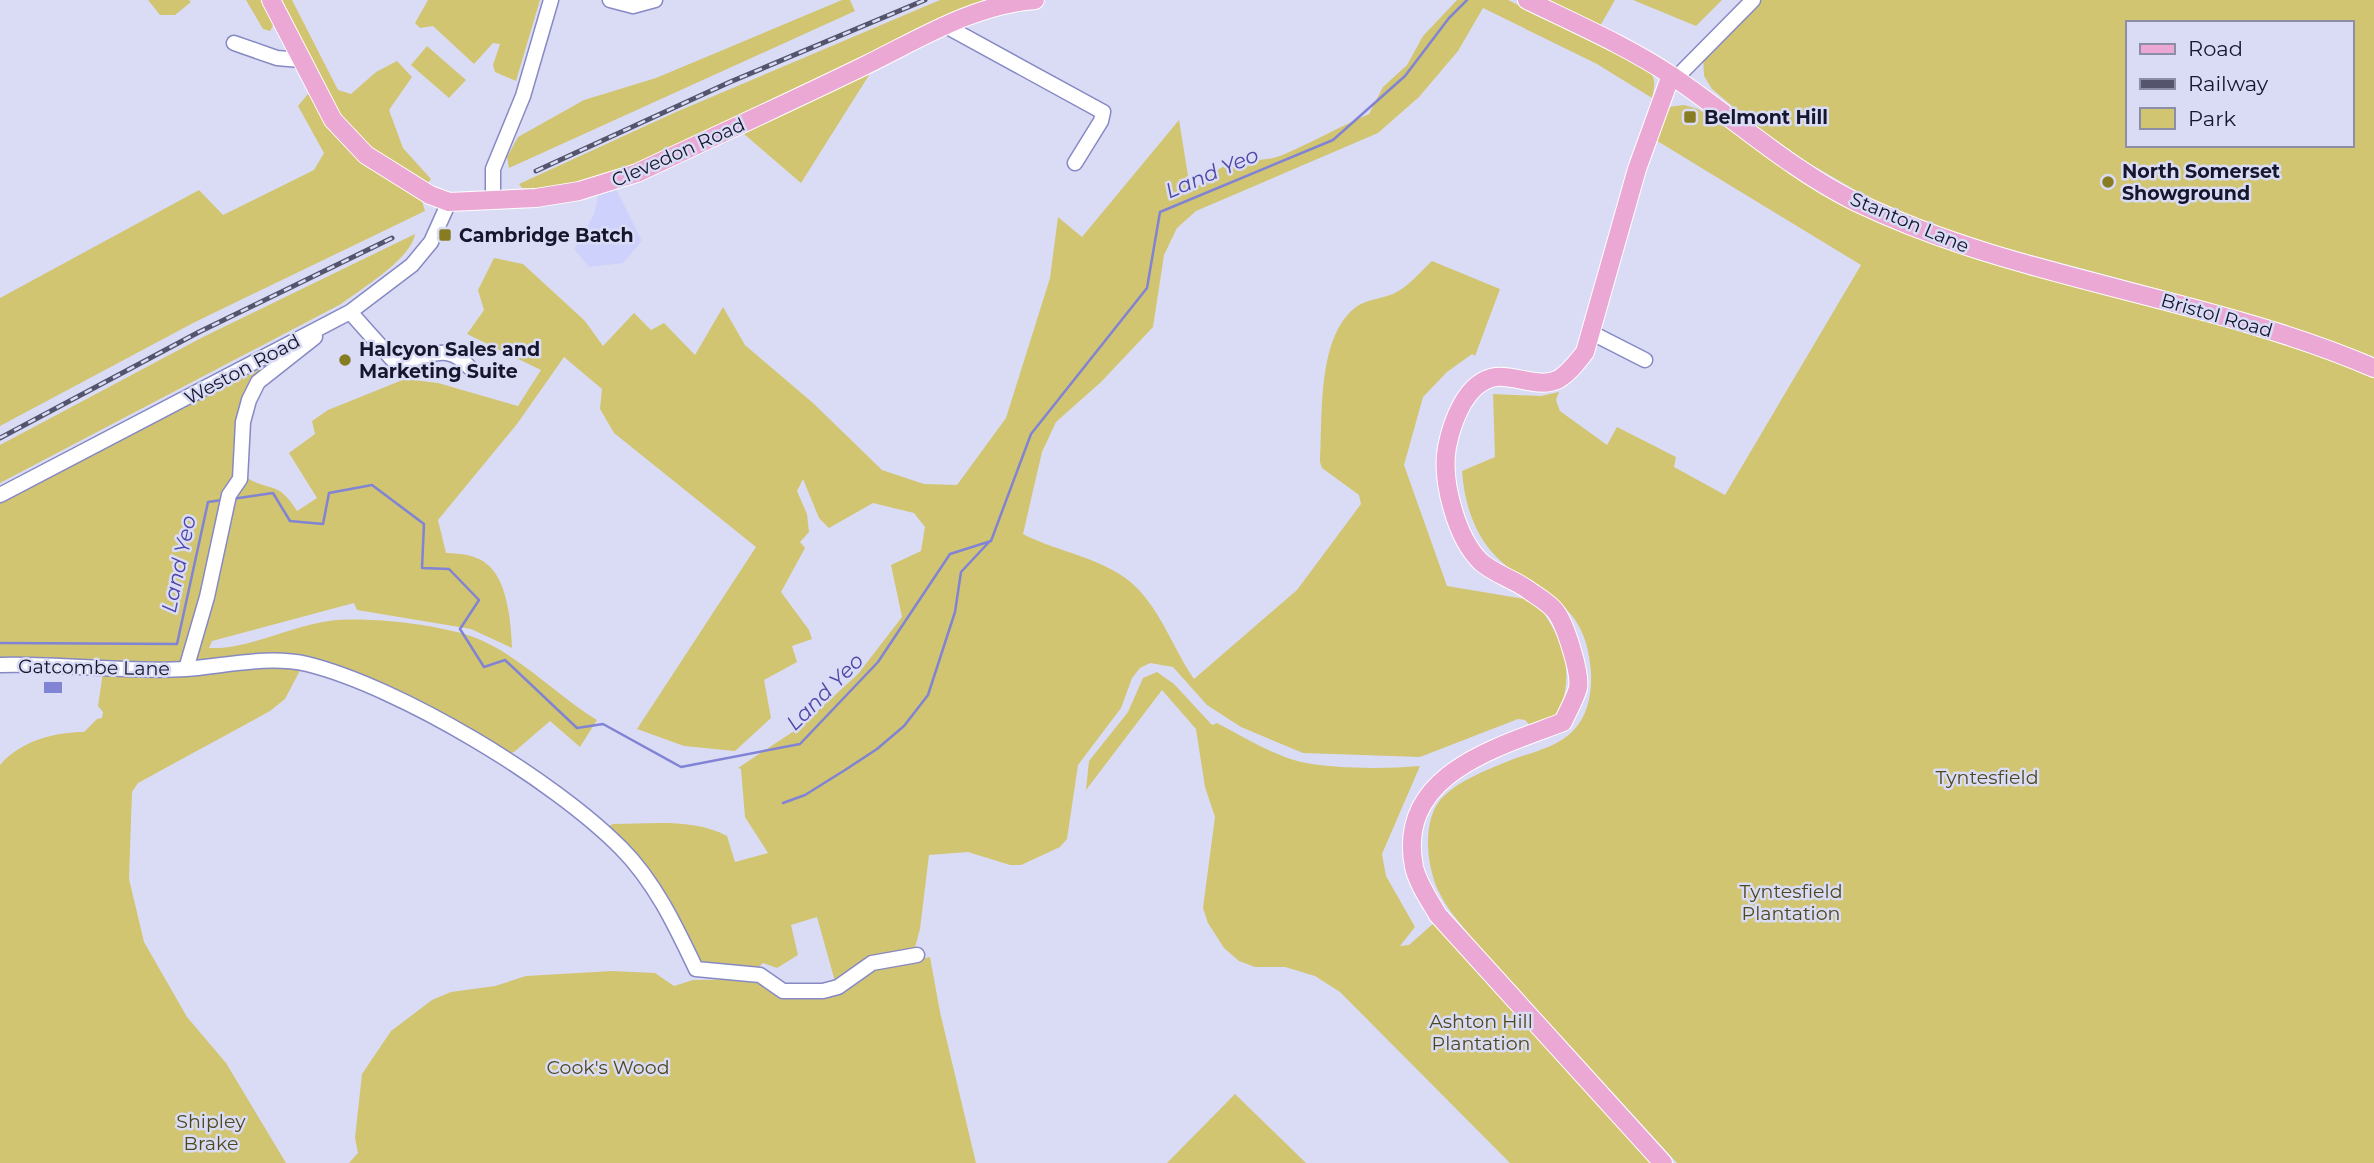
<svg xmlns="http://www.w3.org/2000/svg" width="2374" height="1163" viewBox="0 0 2374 1163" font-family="Montserrat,sans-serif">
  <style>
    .built { fill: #ced1fb }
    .green { fill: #d1c571; fill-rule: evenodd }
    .water { fill: #8183d4 }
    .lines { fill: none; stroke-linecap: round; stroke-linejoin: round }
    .stream { stroke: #8183d4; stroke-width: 2.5 }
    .minor-casing { stroke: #8789c4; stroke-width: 17 }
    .major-casing { stroke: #fff; stroke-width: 20 }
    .minor { stroke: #fff; stroke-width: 14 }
    .major { stroke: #eba8d4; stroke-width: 18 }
    .rail-casing { stroke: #54556d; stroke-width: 5 }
    .rail { stroke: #dadcf6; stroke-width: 2.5; stroke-dasharray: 8; stroke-linecap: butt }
    .poi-dot { fill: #887c22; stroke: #dadcf6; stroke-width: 2.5 }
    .labels { text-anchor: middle; stroke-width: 5; stroke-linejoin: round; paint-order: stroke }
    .poi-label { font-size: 19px; font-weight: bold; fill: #16162d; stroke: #dadcf6; text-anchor: start }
    .street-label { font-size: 19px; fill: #16162d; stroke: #dadcf6 }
    .park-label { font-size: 19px; fill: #4e481f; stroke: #dadcf6 }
    .water-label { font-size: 21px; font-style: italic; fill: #4d46a7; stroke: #dadcf6 }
  </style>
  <rect width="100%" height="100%" fill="#dadcf6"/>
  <!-- built -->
  <path class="built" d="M615 187 642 241 623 263 589 267 574 249 594 215 599 192Z"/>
  <!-- green -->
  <path class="green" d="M148 0H189L191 2 175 15H160Z
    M246 0H261L274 24 270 31 263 29Z
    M280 0H292L338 90 351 94 376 72 397 61 412 77 389 110 403 148 431 179 427 184C411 174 394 166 380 156 329 120 307 53 280 0Z
    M428 0H540L516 81 495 72 493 65 500 44 493 43 474 64 433 26 420 28 415 23Z
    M842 0H850L855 11 509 168 507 157 518 137 584 100 656 78Z
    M940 0H1000L632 169 545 190 522 188 519 184 676 112Z
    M1457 0H1508L1641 65C1656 75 1656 81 1652 98L1597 64 1483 8 1458 51 1419 97 1378 133 1196 211 1177 228 1164 255 1153 327 1101 382 1056 422 1042 452 1023 534C1059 553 1107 558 1136 587 1162 613 1174 650 1194 679L1297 590 1361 504 1359 495 1322 468 1320 462C1323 416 1316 333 1359 305 1370 299 1384 298 1395 293 1409 286 1421 271 1432 261L1500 289 1475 356 1472 354 1447 372 1423 397 1404 465 1447 586 1536 601C1564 643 1575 665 1559 716L1533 729 1525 720 1518 719 1420 757 1303 753 1241 727 1207 705 1173 667 1150 663 1140 668 1132 678 1121 708 1078 765 1067 839 1060 847 1021 865H1010L968 852 929 855 920 929 914 951 836 985 817 917 791 925 798 955 777 968 763 963 758 968 698 966 606 828 613 824C649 824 694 818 727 836L735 862 768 853 745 817 741 769 738 768 800 727 858 674 902 617 891 565 921 551 925 527 914 513 873 503 829 528 819 518 803 479 797 491 807 514 809 532 800 542 805 548 781 592 809 630 812 639 792 646 797 662 764 680 771 718 735 751 684 746 637 729 756 547 614 433 600 409 602 389 564 357 517 424 438 520 446 553C461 554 476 554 488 565 508 582 511 624 512 648L471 629 357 610 354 603 212 641 209 648C246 650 291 626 329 621 366 616 449 625 483 641 524 660 558 696 597 720L580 747 550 721 514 752 505 755C438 715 383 677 305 661L285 699 270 711 138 783 132 792 129 879 144 942 187 1017 226 1063 286 1163H0V765C20 741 55 732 84 732L97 719 102 718 103 712 98 706 103 672 0 668V502L269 364C235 403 245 429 246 477 270 493 277 479 297 511L317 498 289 453 315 434 312 421 328 410 405 379 438 383 518 406 541 370 467 334 484 310 478 290 494 258 523 264 585 321 603 346 634 313 651 330 664 323 695 355 723 307 745 345 813 403 882 470 924 484 957 485 1006 418 1050 278 1058 217 1082 237 1179 120 1190 188C1205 186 1208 175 1221 168 1239 157 1262 163 1280 156 1311 143 1339 127 1369 114L1383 87 1407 65 1423 36Z
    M1539 0H1615L1600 26Z
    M1633 0H1722L1696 26Z
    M1760 0H2374V359L2339 345 2203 301 1949 233 1877 203 1807 162 1757 127 1712 89 1704 76 1703 57ZM2127 23H2351V145H2127Z
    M427 46 466 80 449 98 411 65Z
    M871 72 801 183 744 134Z
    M308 94 333 130 421 198 425 211 195 322 0 426V298L199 190 223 215 314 170 324 153 298 106Z
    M1684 105 1698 109 1834 198 1903 233 1957 251 2198 317 2342 362 2374 377V1163H1677L1472 938C1460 923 1446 908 1438 890 1426 864 1421 816 1445 795 1462 779 1489 769 1511 760 1532 752 1556 748 1573 731 1588 716 1592 693 1591 672 1586 589 1524 595 1487 546 1471 524 1464 498 1462 471L1495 457 1493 394 1541 396 1559 392 1556 400 1560 411 1607 445 1617 427 1676 457 1674 467 1725 495 1861 265 1654 139 1668 107Z
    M415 234C411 259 361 289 341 304L0 483V445L203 337Z
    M1157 672 1174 684 1212 725 1217 723C1244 737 1272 755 1301 762 1335 769 1385 769 1420 766L1382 854 1386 876 1415 927 1400 946 1409 945 1435 922 1653 1163H1510L1340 992 1315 976 1285 967H1255L1239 961 1224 948 1208 923 1203 908 1215 817 1205 787 1196 729 1162 690 1086 790 1089 761 1128 712 1143 678Z
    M930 957 940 1012 976 1163H349L358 1153 355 1138 362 1074 391 1031 432 1000 451 992 495 986 526 976 612 971 655 973 674 986 693 980 750 979 788 996 821 999 839 993 876 968Z
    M1235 1094 1306 1163H1167Z"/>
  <!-- water -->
  <path class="water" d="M44 682H62V693H44Z"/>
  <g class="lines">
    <!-- stream -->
    <path class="stream" d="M232 499 273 493 290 521 323 524 329 493 372 485 424 524 422 568 449 569 479 600 460 629 484 667 505 660 577 728 603 724 681 767 800 744 878 662 950 554 991 541 1031 434 1147 288 1160 212 1333 140 1405 76 1449 18 1467 0
      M0 643 177 644 208 502 222 500
      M783 803 805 795 845 770 877 749 904 726 928 695 955 612 961 572 990 541"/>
    <!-- minor casing -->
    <g class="minor-casing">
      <path id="minor" d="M610 0 633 6 655 0
        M944 25 1103 112 1101 121 1075 163
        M234 43 277 58 300 60
        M1676 78 1753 0
        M493 198V169L523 96 551 0
        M350 312 392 359C425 365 443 336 470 368
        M1590 332 1645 360
        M0 495 350 312 412 265 431 242 449 202
        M0 665C62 663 124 673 186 669 225 666 268 655 307 664 400 687 554 780 621 848 655 882 676 927 696 969L760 975 783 991H823L838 987 872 963 917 955
        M186 669 207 597 229 495 240 479 243 422 249 400 258 382 315 337"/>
    </g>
    <!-- major casing -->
    <g class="major-casing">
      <path id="major" d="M271 0 333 120 366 155 430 195 449 202 536 198 579 191 637 173C713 137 790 102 866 65 921 38 973 5 1035 0
        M1527 0C1576 24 1627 46 1672 76 1733 117 1789 169 1856 202 2020 281 2207 296 2374 368
        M1663 1163 1438 915C1430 901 1418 884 1414 867 1396 774 1496 748 1563 722 1568 711 1575 699 1578 688 1581 673 1565 624 1556 612 1550 603 1535 595 1527 589 1513 579 1493 573 1481 562 1456 538 1441 480 1447 447 1452 422 1466 381 1496 377 1516 375 1540 389 1559 379 1570 372 1577 362 1585 352L1637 169 1671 75"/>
    </g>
    <!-- minor -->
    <use href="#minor" class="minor"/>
    <!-- major -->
    <use href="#major" class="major"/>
    <!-- rail casing -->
    <g class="rail-casing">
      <path id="rail" d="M536 171 730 82 925 0
        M0 438 199 332 392 238"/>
    </g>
    <!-- rail -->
    <use href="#rail" class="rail"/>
  </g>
  <!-- markers -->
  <g class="poi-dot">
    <rect x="1683" y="110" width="14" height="14" rx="3.5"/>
    <circle cx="2108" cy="182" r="7"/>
    <rect x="438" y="228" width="14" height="14" rx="3.5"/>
    <circle cx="345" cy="360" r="7"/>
  </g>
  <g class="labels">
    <!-- poi labels -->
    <g class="poi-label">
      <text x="1704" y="124">Belmont Hill</text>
      <text x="2122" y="178">North Somerset<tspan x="2122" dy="22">Showground</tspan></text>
      <text x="459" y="242">Cambridge Batch</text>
      <text x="359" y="356">Halcyon Sales and<tspan x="359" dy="22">Marketing Suite</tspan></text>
    </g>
    <!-- street labels -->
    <g class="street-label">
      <text transform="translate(678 152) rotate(-24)" y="7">Clevedon Road</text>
      <text transform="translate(1910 222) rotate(23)" y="7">Stanton Lane</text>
      <text transform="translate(2217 315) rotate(16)" y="7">Bristol Road</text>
      <text transform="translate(242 369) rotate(-28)" y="7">Weston Road</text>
      <text transform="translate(94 667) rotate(1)" y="7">Gatcombe Lane</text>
    </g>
    <!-- park labels -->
    <g class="park-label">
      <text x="1987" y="784">Tyntesfield</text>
      <text x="1791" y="898">Tyntesfield<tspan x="1791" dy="22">Plantation</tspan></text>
      <text x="1481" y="1028">Ashton Hill<tspan x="1481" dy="22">Plantation</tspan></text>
      <text x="608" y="1074">Cook's Wood</text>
      <text x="211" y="1128">Shipley<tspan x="211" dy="22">Brake</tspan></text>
    </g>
    <!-- water labels -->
    <g class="water-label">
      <text transform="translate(1212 173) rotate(-23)" y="7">Land Yeo</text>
      <text transform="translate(179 564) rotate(-78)" y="7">Land Yeo</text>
      <text transform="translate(825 692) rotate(-45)" y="7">Land Yeo</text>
    </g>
  </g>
  <!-- legend -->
  <rect x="2126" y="21" width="228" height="126" fill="#dadcf6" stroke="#8c8da6" stroke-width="2"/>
  <rect x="2140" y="44" width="35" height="10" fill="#eba8d4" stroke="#8c8da6" stroke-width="2"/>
  <text x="2188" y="56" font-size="21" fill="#16162d">Road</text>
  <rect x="2140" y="79" width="35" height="10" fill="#54556d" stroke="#8c8da6" stroke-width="2"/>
  <text x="2188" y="91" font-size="21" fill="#16162d">Railway</text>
  <rect x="2140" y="108" width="35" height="21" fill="#d1c571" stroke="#8c8da6" stroke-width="2"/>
  <text x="2188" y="126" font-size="21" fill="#16162d">Park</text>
</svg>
